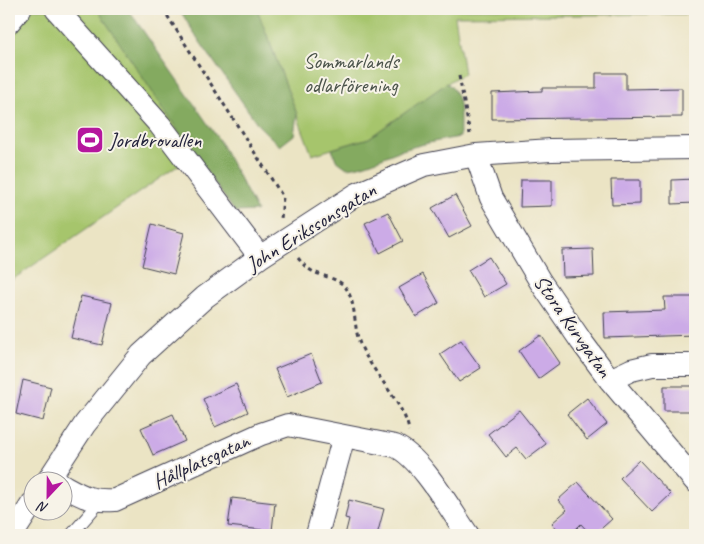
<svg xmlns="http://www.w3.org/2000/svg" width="704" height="544" viewBox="0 0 704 544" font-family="Caveat,sans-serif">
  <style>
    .green { fill: #a6c56c; stroke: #647454 }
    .forest { fill: #84aa60; stroke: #53664e }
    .building { fill: #ccabe7 }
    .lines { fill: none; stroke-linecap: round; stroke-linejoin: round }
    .service-casing { stroke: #403f50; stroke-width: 13 }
    .minor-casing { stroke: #403f50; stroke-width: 24 }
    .path { stroke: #403f50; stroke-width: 3; stroke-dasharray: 4 4; stroke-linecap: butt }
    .service { stroke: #fff; stroke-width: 11 }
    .minor { stroke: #fff; stroke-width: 22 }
    .labels { text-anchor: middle; stroke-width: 4; stroke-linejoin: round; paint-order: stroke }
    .park-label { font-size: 21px; fill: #4a534a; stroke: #f7f3e8 }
    .poi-label { font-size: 21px; fill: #22223b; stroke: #f7f3e8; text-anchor: start }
    .street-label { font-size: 21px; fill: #22223b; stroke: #f7f3e8 }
  </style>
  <rect width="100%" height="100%" fill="#f7f3e8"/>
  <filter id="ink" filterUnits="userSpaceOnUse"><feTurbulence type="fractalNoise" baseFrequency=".02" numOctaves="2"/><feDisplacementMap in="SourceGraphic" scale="10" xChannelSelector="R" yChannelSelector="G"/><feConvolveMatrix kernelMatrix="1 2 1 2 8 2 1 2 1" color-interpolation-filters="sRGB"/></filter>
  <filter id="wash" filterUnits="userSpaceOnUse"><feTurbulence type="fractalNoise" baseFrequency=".0096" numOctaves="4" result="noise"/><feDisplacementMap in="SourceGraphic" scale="20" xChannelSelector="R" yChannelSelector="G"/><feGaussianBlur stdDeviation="1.12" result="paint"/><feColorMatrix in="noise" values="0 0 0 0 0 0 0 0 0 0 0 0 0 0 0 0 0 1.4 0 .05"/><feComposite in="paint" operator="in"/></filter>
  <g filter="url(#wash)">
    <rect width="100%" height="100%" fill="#ebe4c4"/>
    <!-- green -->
    <path class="green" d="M9 9H108L211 143 9 282Z
      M257 9H695V14L455 16 464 74 455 78 369 138 312 155Z"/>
    <!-- forest -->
    <path class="forest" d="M97 9H128L219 140 257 211 235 212 187 144Z
      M179 9H257L297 114 294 135 280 146 259 126 200 42Z
      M447 83C464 96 459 118 460 137 440 140 418 145 399 151 380 158 367 166 347 168L336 160 332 149 369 138Z"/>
    <g id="blocks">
      <!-- building -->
      <path class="building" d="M596 73H626V89L682 88V117L492 119V93L542 91V88H596Z
        M695 179V203L672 204V180Z
        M521 180H552V206L520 207Z
        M611 180H640V204L612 205Z
        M455 195 472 226 449 238 432 208Z
        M388 212 403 241 380 253 365 223Z
        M152 224 184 233 174 274 142 266Z
        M593 249 594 276 563 277 562 250Z
        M489 257 506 284 484 297 468 270Z
        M423 274 439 303 416 317 399 288Z
        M81 296 112 303 102 345 71 338Z
        M664 297H695V335L605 338 604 312 665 310Z
        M541 335 560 363 538 379 519 351Z
        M461 340 481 368 459 382 440 354Z
        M311 354 322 382 287 397 275 369Z
        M23 380 51 387 43 421 16 414Z
        M236 384 248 412 215 427 203 399Z
        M664 386H695V411H664Z
        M587 398 607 424 587 440 567 414Z
        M519 410 546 444 526 459 517 448 506 457 488 434Z
        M173 414 185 441 153 455 141 428Z
        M639 460 671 494 652 512 620 478Z
        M578 482 612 519 594 535H591L581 524 570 535H563L552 523 567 510 558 500Z
        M232 498 275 503 272 531 228 526Z
        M349 500 384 509 377 535H345L349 519 345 518Z"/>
    </g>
  </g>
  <g filter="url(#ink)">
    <use href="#blocks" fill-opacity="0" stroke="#403f50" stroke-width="1"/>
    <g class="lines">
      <!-- service casing -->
      <g class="service-casing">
        <path id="service" d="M71 535 100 502"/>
      </g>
      <!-- minor casing -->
      <g class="minor-casing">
        <path id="minor" d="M56 9 160 125 260 257
          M9 22 20 9
          M476 155 491 198 540 281 581 341 610 380 695 481
          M610 380 631 370 652 365H695
          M47 482 85 424 141 355 205 297 260 257 357 194 424 165 476 155 551 150 695 148
          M62 485C82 496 91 502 115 500L261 434 288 425 395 446C421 457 451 511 468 535
          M12 535 32 504
          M317 535 344 436"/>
      </g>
      <!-- path -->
      <path class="path" d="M163 9 283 197 281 219
        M459 76 470 134
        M298 258C302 263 306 268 312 271 323 277 339 278 346 288 357 305 353 326 360 344 371 371 406 406 409 431"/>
      <!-- service -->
      <use href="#service" class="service"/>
      <!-- minor -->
      <use href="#minor" class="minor"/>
    </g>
  </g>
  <!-- icons -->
  <defs>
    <g id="stadium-square" transform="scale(1.4375)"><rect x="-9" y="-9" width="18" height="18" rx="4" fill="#b5179e" stroke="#f7f3e8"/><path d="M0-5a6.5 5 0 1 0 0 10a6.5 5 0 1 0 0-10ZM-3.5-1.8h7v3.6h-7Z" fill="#fff"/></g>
  </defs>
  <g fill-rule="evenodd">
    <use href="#stadium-square" x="90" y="140"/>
  </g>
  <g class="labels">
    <!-- park labels -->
    <g class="park-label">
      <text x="351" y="68">Sommarlands<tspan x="351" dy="24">odlarförening</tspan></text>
    </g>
    <!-- poi labels -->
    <g class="poi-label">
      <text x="109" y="147">Jordbrovallen</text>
    </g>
    <!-- street labels -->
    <g class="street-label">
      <text transform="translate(311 227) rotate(-32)" y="7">John Erikssonsgatan</text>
      <text transform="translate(573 326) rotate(55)" y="7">Stora Kurvgatan</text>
      <text transform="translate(201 461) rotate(-25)" y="7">Hållplatsgatan</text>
    </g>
  </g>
  <!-- margin -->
  <rect width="704" height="544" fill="none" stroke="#f7f3e8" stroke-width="30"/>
  <!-- north arrow -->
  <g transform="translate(48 496) rotate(202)"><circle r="24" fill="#f7f3e8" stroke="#a29fa3"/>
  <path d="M0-4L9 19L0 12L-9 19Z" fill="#b5179e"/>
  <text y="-8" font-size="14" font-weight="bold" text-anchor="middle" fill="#22223b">N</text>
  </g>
</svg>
